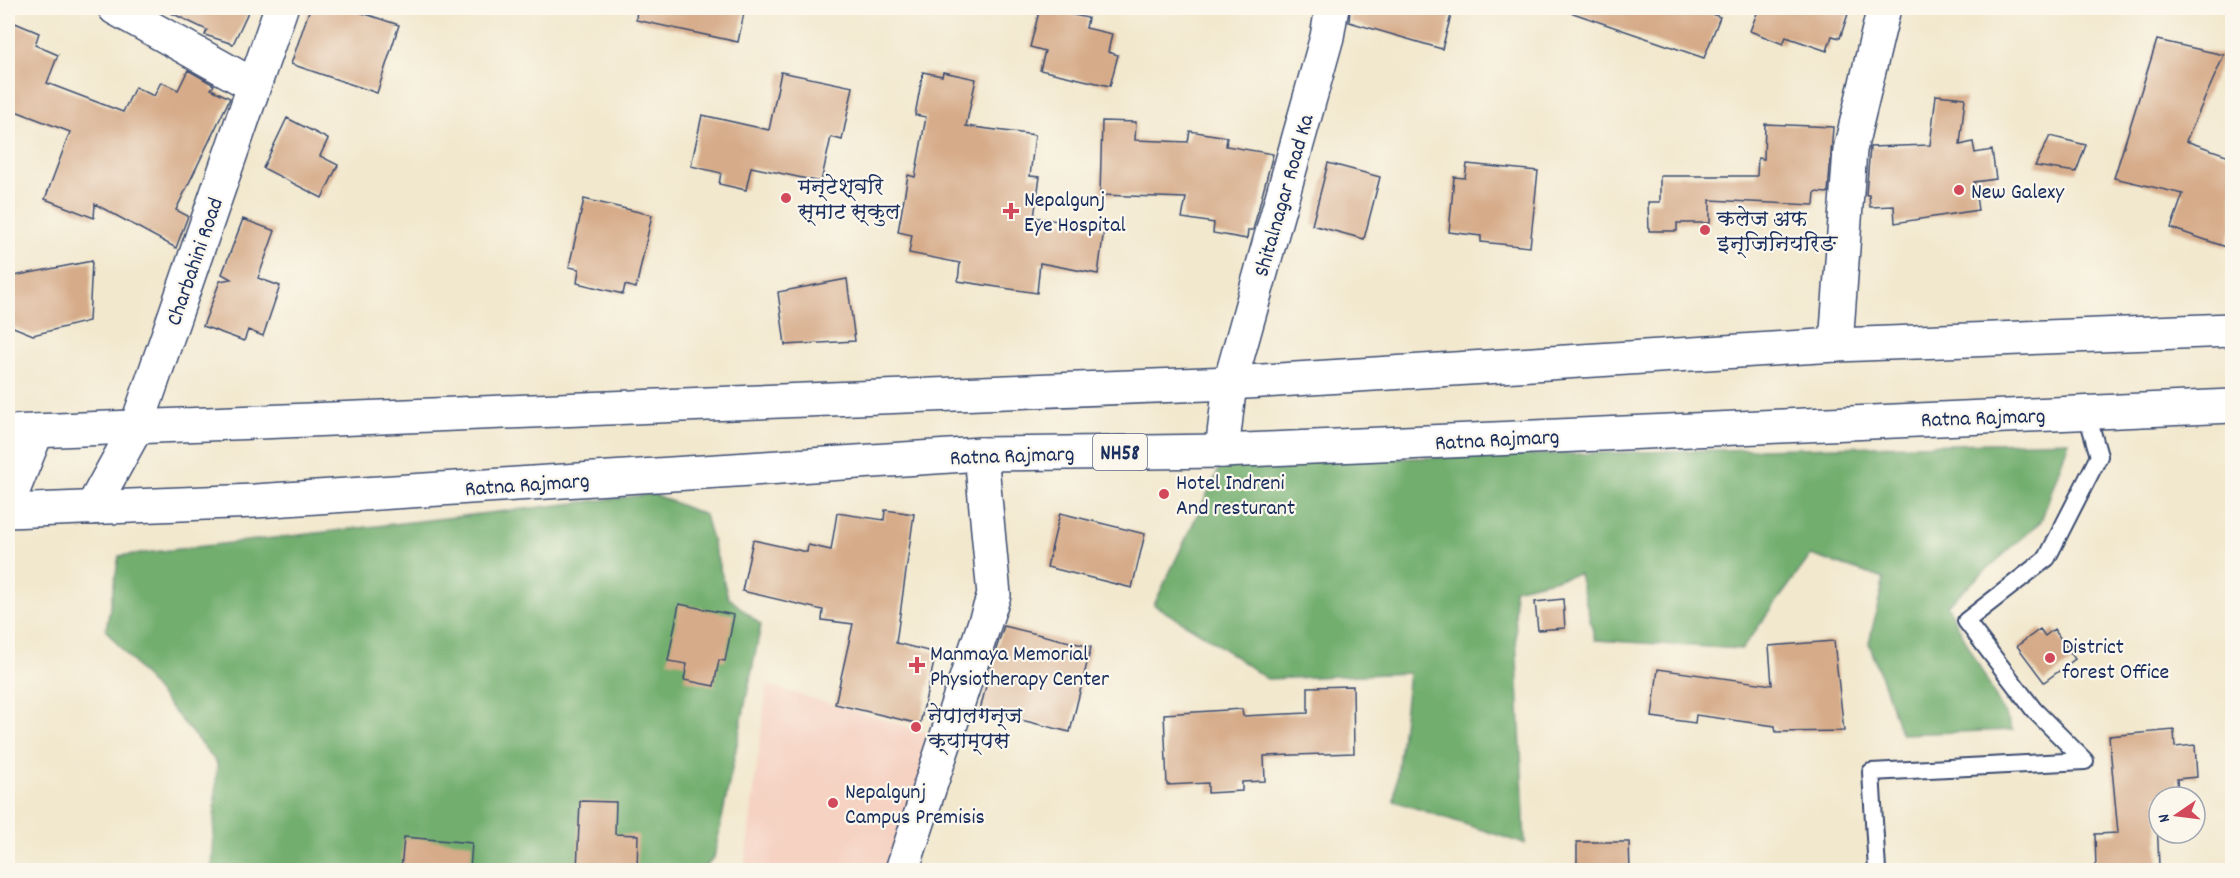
<svg xmlns="http://www.w3.org/2000/svg" width="2240" height="878" viewBox="0 0 2240 878" font-family="Dekko,'Playpen Sans Deva',sans-serif">
  <style>
    .built { fill: #f5d2c2 }
    .forest { fill: #72ae6e; stroke: #466e66; stroke-width: 1.5 }
    .building { fill: #d6ab89 }
    .lines { fill: none; stroke-linecap: round; stroke-linejoin: round }
    .service-casing { stroke: #3b4b6f; stroke-width: 20 }
    .minor-casing { stroke: #3b4b6f; stroke-width: 36 }
    .tertiary-casing { stroke: #3b4b6f; stroke-width: 36 }
    .secondary-casing { stroke: #3b4b6f; stroke-width: 36 }
    .trunk-casing { stroke: #3b4b6f; stroke-width: 36 }
    .service { stroke: #fff; stroke-width: 16 }
    .minor { stroke: #fff; stroke-width: 33 }
    .tertiary { stroke: #fff; stroke-width: 33 }
    .secondary { stroke: #fff; stroke-width: 33 }
    .trunk { stroke: #fff; stroke-width: 33 }
    .poi-dot { fill: #d1495b; stroke: #fbf7ec; stroke-width: 2 }
    .labels { text-anchor: middle; stroke-width: 4.5; stroke-linejoin: round; paint-order: stroke }
    .shield { fill: #fbf7ec; stroke: #5e6b89; stroke-width: 1.5 }
    .shield-label { font-size: 21px; font-weight: bold; fill: #1b2f5e }
    .poi-label { font-size: 22px; fill: #1b2f5e; stroke: #fbf7ec; text-anchor: start }
    .street-label { font-size: 22px; fill: #1b2f5e; stroke: #fbf7ec }
  </style>
  <rect width="100%" height="100%" fill="#fbf7ec"/>
  <filter id="ink" filterUnits="userSpaceOnUse"><feTurbulence type="fractalNoise" baseFrequency=".0167" numOctaves="2"/><feDisplacementMap in="SourceGraphic" scale="12" xChannelSelector="R" yChannelSelector="G"/><feConvolveMatrix kernelMatrix="1 2 1 2 8 2 1 2 1" color-interpolation-filters="sRGB"/></filter>
  <filter id="wash" filterUnits="userSpaceOnUse"><feTurbulence type="fractalNoise" baseFrequency=".008" numOctaves="4" result="noise"/><feDisplacementMap in="SourceGraphic" scale="24" xChannelSelector="R" yChannelSelector="G"/><feGaussianBlur stdDeviation="1.35" result="paint"/><feColorMatrix in="noise" values="0 0 0 0 0 0 0 0 0 0 0 0 0 0 0 0 0 1.4 0 .05"/><feComposite in="paint" operator="in"/></filter>
  <g filter="url(#wash)">
    <rect width="100%" height="100%" fill="#f2e8ce"/>
    <!-- built -->
    <path class="built" d="M767 685 936 735 892 870H744Z"/>
    <!-- forest -->
    <path class="forest" d="M2069 441 2041 521 1947 605 2013 730 1901 734 1869 643 1884 579 1811 555 1742 649 1595 640 1579 574 1514 589 1525 844 1394 801 1409 673 1267 679 1204 635 1154 605 1222 463Z
      M653 494 705 515 728 597 761 625 714 858 702 870H212L217 763 106 630 119 556Z"/>
    <g id="blocks">
      <!-- building -->
      <path class="building" d="M161 8H250L233 44 205 35 207 30Z
        M310 8H347L399 25 377 93 291 64Z
        M637 8H745L738 42 636 20Z
        M1040 8 1088 18 1086 28 1112 34 1108 52 1118 55 1110 86 1040 70 1045 51 1030 47Z
        M1350 8H1453L1442 49 1349 22Z
        M1570 8H1695L1720 17 1704 58 1570 12Z
        M1759 8H1850L1840 38 1832 36 1827 51 1786 37 1783 44 1750 31Z
        M8 20 39 33 35 45 58 55 47 83 123 112 135 87 154 96 161 82 178 90 188 70 214 85 211 89 230 98 176 210 188 216 176 248 95 204 94 218 45 199 70 132 13 110 12 113 8 112Z
        M2157 40 2224 55 2186 141 2232 157V227L2226 247 2171 228 2183 194 2114 178Z
        M781 72 853 87 842 140 831 137 821 182 751 167 746 190 719 184 721 173 691 166 702 115 769 130Z
        M923 72 942 76 943 72 976 79 966 126 1035 135 1030 176 1040 177 1034 217 1104 229 1098 274 1040 263 1037 293 958 281 960 263 909 253 912 235 898 232 908 175 915 177 926 117 915 115Z
        M1936 95 1965 98 1960 145 1973 142 1975 153 1992 150 1996 179 1974 182 1978 210 1895 223 1894 206 1870 207 1869 195H1866L1870 147 1930 145Z
        M287 118 328 139 320 156 338 165 322 198 263 168Z
        M1102 121 1136 122 1135 140 1188 142 1190 131 1227 137 1226 146 1273 154 1253 230H1248L1247 239 1213 233 1214 223 1182 218 1186 198 1100 195Z
        M1765 124 1833 127 1828 193 1815 192 1814 205 1710 200V223H1677V231H1649L1648 202H1660V176H1757L1758 158 1764 159Z
        M2050 136 2086 145 2076 172 2035 166Z
        M1328 163 1380 177 1364 239 1312 225Z
        M1467 164 1538 171 1530 247 1481 242V236L1449 232 1454 177 1465 178Z
        M584 199 652 215 636 288 625 285 623 294 577 283 579 269 569 267Z
        M243 219 275 231 258 278 280 286 263 336 248 330 244 341 203 326 220 281 231 279 222 274Z
        M92 261 89 321 33 335 13 327 8 311V277Z
        M847 279 855 341 785 345 778 292Z
        M885 510 914 514 896 643 936 653 920 724 835 704 853 624 822 620 823 610 742 591 753 540 807 552 808 545 831 550 837 513 884 520Z
        M1060 513 1145 534 1132 588 1047 567Z
        M1563 599 1565 628 1538 630 1535 602Z
        M679 604 734 615 725 661 719 660 714 686 684 680 687 664 668 661Z
        M1004 626 1091 647 1070 732 980 710 993 658Z
        M2040 629 2045 636 2054 629 2075 659 2044 682 2017 646Z
        M1834 641 1844 731 1776 732 1775 726 1696 715 1695 723 1652 717 1658 669 1772 685 1769 646Z
        M1353 686 1354 753 1264 756 1265 781 1242 782V791L1208 793V783L1167 785 1164 714 1242 709 1243 716 1308 713V687Z
        M2174 730 2175 747 2195 745 2197 777 2177 779 2178 794 2156 796 2159 866H2152V870H2096L2095 834 2118 833 2109 736Z
        M580 801 616 802 615 834 638 835 637 870H577Z
        M404 837 472 843 470 870H401Z
        M1577 842H1629L1630 870H1577Z"/>
    </g>
  </g>
  <g filter="url(#ink)">
    <use href="#blocks" fill-opacity="0" stroke="#3b4b6f" stroke-width="1.5"/>
    <g class="lines">
      <!-- service casing -->
      <g class="service-casing">
        <path id="service" d="M1877 870 1871 772 2085 761 2034 710 1966 621 2047 558 2099 456 2086 411"/>
      </g>
      <!-- minor casing -->
      <g class="minor-casing">
        <path id="minor" d="M115 8 253 85
          M1836 345 1850 150 1884 8
          M1222 451 1230 383 1327 37 1332 8
          M902 870 994 595 981 454"/>
      </g>
      <!-- tertiary casing -->
      <g class="tertiary-casing">
        <path id="tertiary" d="M8 503 37 431"/>
      </g>
      <!-- secondary casing -->
      <g class="secondary-casing">
        <path id="secondary" d="M92 508 136 428 281 8"/>
      </g>
      <!-- trunk casing -->
      <g class="trunk-casing">
        <path id="trunk" d="M8 432 1230 383 1836 345 2232 330
          M8 511 255 501 981 454 1222 451 2232 406"/>
      </g>
      <!-- service -->
      <use href="#service" class="service"/>
      <!-- minor -->
      <use href="#minor" class="minor"/>
      <!-- tertiary -->
      <use href="#tertiary" class="tertiary"/>
      <!-- secondary -->
      <use href="#secondary" class="secondary"/>
      <!-- trunk -->
      <use href="#trunk" class="trunk"/>
    </g>
  </g>
  <!-- markers -->
  <g class="poi-dot">
    <circle cx="1959" cy="190" r="6"/>
    <circle cx="786" cy="198" r="6"/>
    <path d="M1008 202h6v6h6v6h-6v6h-6v-6h-6v-6h6z"/>
    <circle cx="1705" cy="230" r="6"/>
    <circle cx="1164" cy="494" r="6"/>
    <circle cx="2050" cy="658" r="6"/>
    <path d="M914 656h6v6h6v6h-6v6h-6v-6h-6v-6h6z"/>
    <circle cx="916" cy="727" r="6"/>
    <circle cx="833" cy="803" r="6"/>
  </g>
  <g class="labels">
    <!-- shield labels -->
    <rect class="shield" x="1093" y="434" width="54" height="36" rx="4.5"/>
    <g class="shield-label">
      <text x="1120" y="459">NH58</text>
    </g>
    <!-- poi labels -->
    <g class="poi-label">
      <text x="798" y="193">मन्टेश्वरि<tspan x="798" dy="25">स्माट स्कुल</tspan></text>
      <text x="1971" y="198">New Galexy</text>
      <text x="1024" y="206">Nepalgunj<tspan x="1024" dy="25">Eye Hospital</tspan></text>
      <text x="1717" y="225">कलेज अफ<tspan x="1717" dy="25">इन्जिनियरिङ</tspan></text>
      <text x="1176" y="489">Hotel Indreni<tspan x="1176" dy="25">And resturant</tspan></text>
      <text x="2062" y="653">District<tspan x="2062" dy="25">forest Office</tspan></text>
      <text x="930" y="660">Manmaya Memorial<tspan x="930" dy="25">Physiotherapy Center</tspan></text>
      <text x="928" y="722">नेपालगन्ज<tspan x="928" dy="25">क्याम्पस</tspan></text>
      <text x="845" y="798">Nepalgunj<tspan x="845" dy="25">Campus Premisis</tspan></text>
    </g>
    <!-- street labels -->
    <g class="street-label">
      <text transform="translate(1282 195) rotate(-74)" y="8">Shitalnagar Road Ka</text>
      <text transform="translate(193 261) rotate(-71)" y="8">Charbahini Road</text>
      <text transform="translate(1983 416) rotate(-2)" y="8">Ratna Rajmarg</text>
      <text transform="translate(1497 438) rotate(-3)" y="8">Ratna Rajmarg</text>
      <text transform="translate(1012 454) rotate(-2)" y="8">Ratna Rajmarg</text>
      <text transform="translate(527 483) rotate(-4)" y="8">Ratna Rajmarg</text>
    </g>
  </g>
  <!-- margin -->
  <rect width="2240" height="878" fill="none" stroke="#fbf7ec" stroke-width="30"/>
  <!-- north arrow -->
  <g transform="translate(2177 815) rotate(256)"><circle r="28" fill="#fbf7ec" stroke="#a1a7b3" stroke-width="1.5"/>
  <path d="M0-4.5L10 22L0 15L-10 22Z" fill="#d1495b"/>
  <text y="-9" font-size="16" font-weight="bold" text-anchor="middle" fill="#1b2f5e">N</text>
  </g>
</svg>
